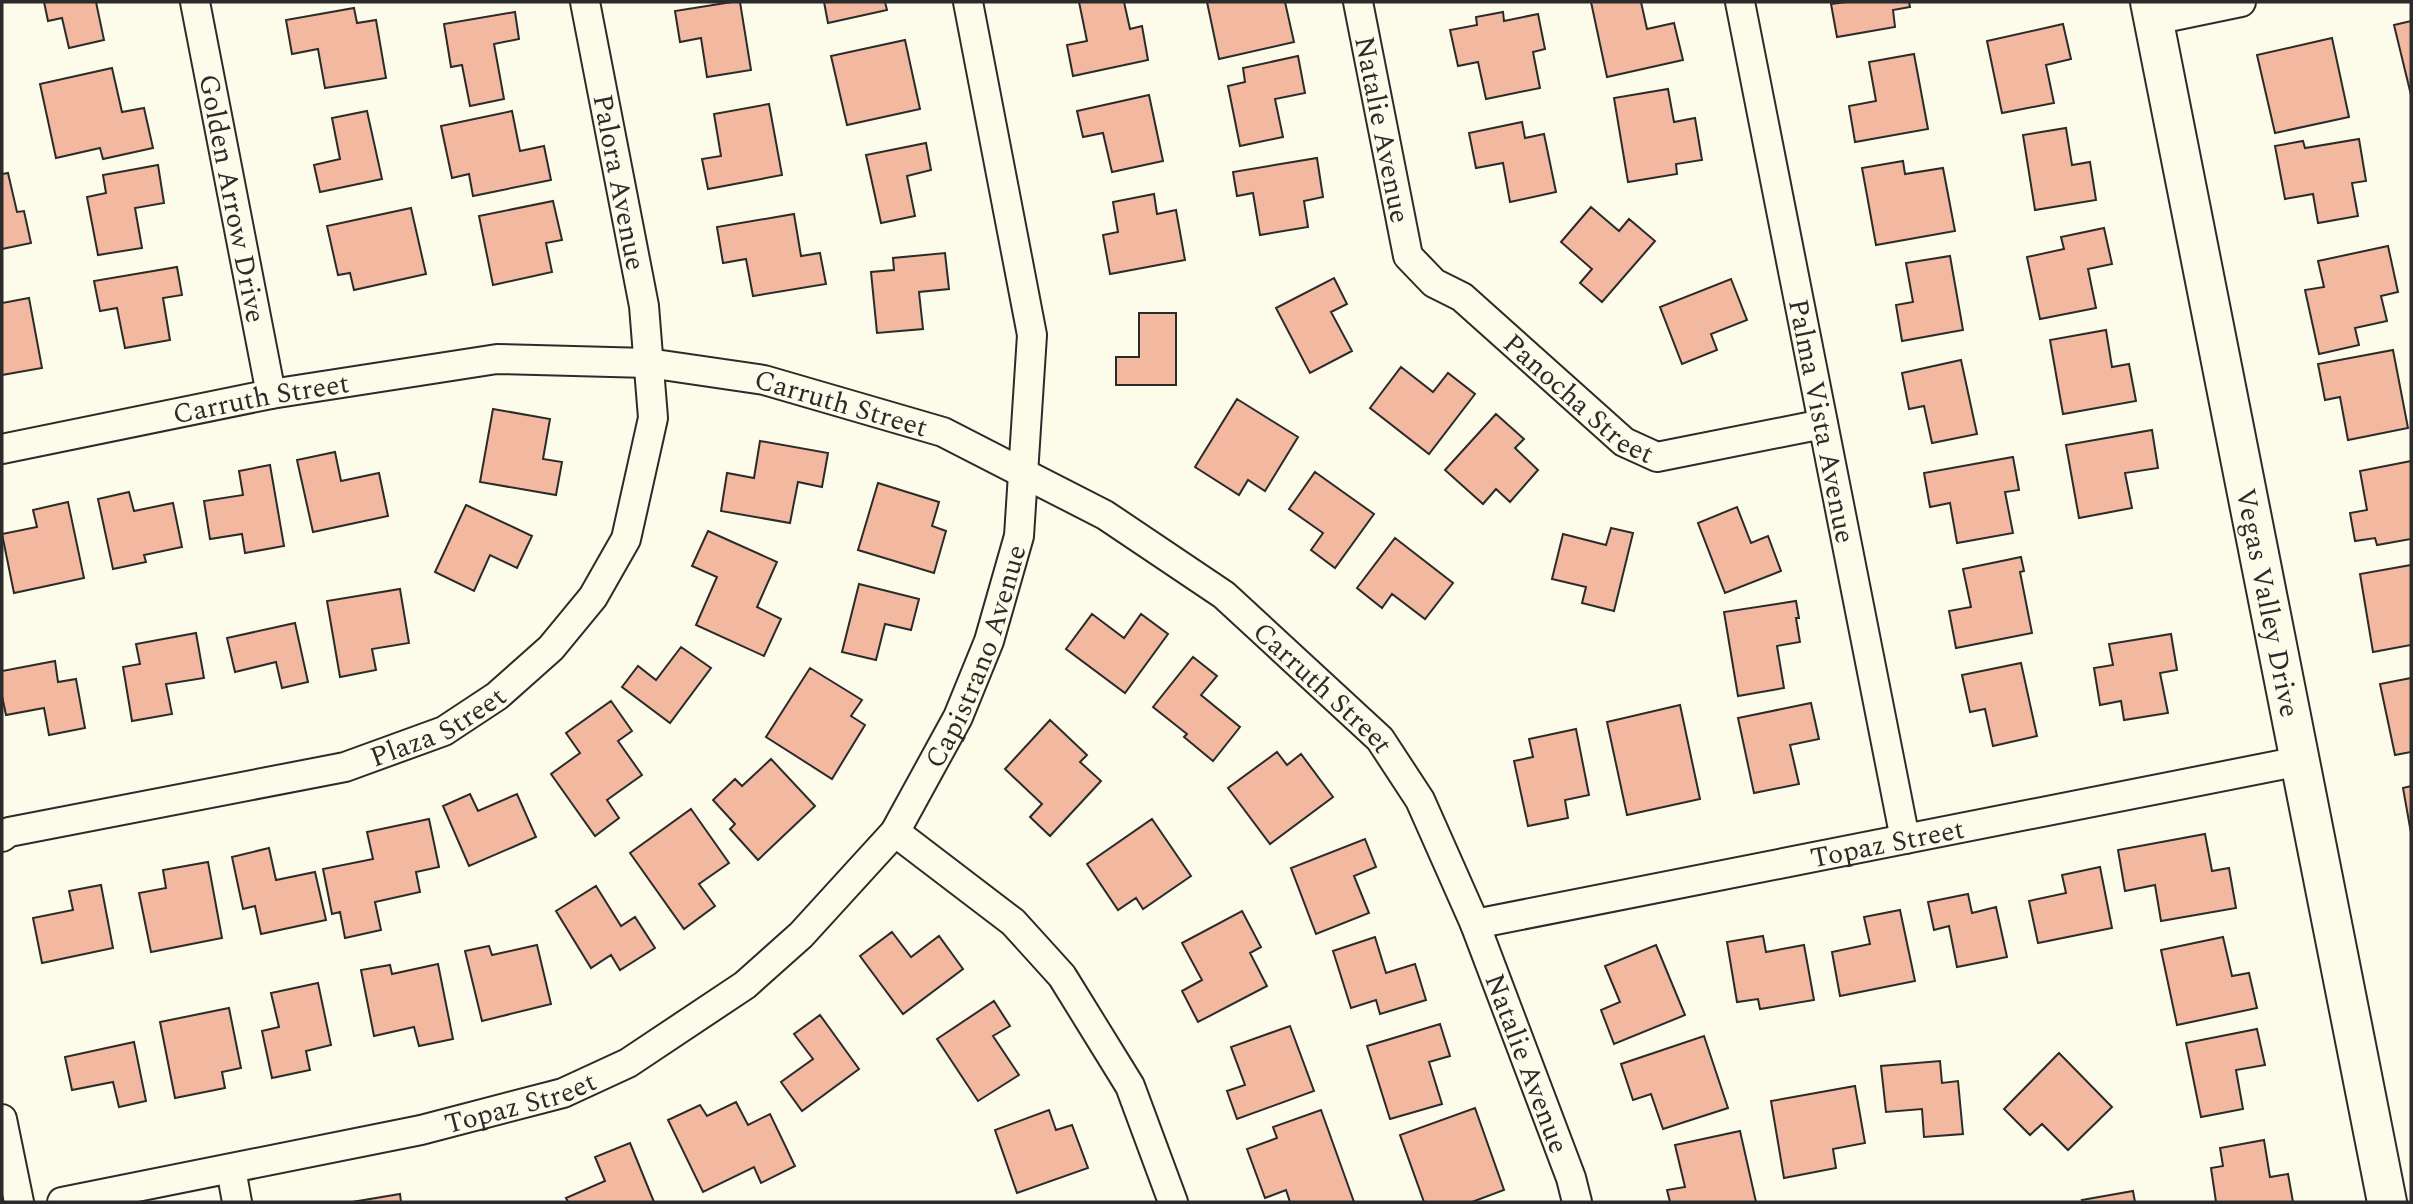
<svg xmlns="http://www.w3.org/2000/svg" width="2413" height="1204" viewBox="0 0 2413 1204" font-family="Spectral,serif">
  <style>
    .building { fill: #f2b8a0; stroke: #2b2b2b; stroke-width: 2 }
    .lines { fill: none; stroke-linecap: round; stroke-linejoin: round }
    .street-casing { stroke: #2b2b2b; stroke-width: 32 }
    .secondary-casing { stroke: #2b2b2b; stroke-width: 42 }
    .street { stroke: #fdfbea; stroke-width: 28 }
    .secondary { stroke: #fdfbea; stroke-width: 38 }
    .labels { text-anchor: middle; stroke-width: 5; stroke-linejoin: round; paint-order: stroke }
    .street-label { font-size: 28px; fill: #2b2b2b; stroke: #fdfbea }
  </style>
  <rect width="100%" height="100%" fill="#fdfbea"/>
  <!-- building -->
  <path class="building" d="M44 2H96L104 40 69 48 62 18 48 21Z
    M732 2H740L751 70 707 77 701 38 680 42 675 11Z
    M824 2H885L887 10 828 23Z
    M1079 2H1124L1130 29 1142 26 1148 60 1073 76 1067 45 1087 41Z
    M1207 2H1285L1294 42 1219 59Z
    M1591 2H1641L1647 29 1674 23 1683 60 1607 77Z
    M1846 2H1909L1910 7 1893 10 1895 27 1837 37 1831 4Z
    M354 8 357 23 376 20 386 78 325 88 318 49 292 54 286 20Z
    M515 12 519 39 494 44 504 99 470 106 462 65 451 67 444 24Z
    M1503 12 1504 21 1538 14 1545 49 1533 52 1540 88 1486 99 1478 62 1458 66 1450 30 1477 25 1476 17Z
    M2411 21V95L2394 25Z
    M2063 24 2071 59 2046 65 2054 103 2002 113 1987 41Z
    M2332 38 2349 117 2275 133 2257 55Z
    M905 40 920 109 847 125 831 56Z
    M1914 54 1928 129 1855 142 1849 106 1876 101 1869 62Z
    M1298 56 1305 93 1275 99 1283 137 1240 146 1228 86 1245 82 1243 68Z
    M112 68 122 112 144 108 153 148 103 159 100 148 56 158 40 84Z
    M1668 89 1674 122 1695 118 1702 160 1676 164 1677 174 1628 182 1614 98Z
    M1149 95 1163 161 1112 172 1103 133 1083 137 1077 111Z
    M769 104 782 175 708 189 702 159 721 156 714 114Z
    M367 111 382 179 320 192 314 165 340 159 332 118Z
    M512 111 520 151 544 146 551 180 473 196 469 174 452 178 441 126Z
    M1522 122 1525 138 1544 134 1556 192 1510 202 1503 163 1476 168 1469 133Z
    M2066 128 2072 165 2090 162 2096 200 2035 210 2023 135Z
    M2359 139 2366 181 2352 183 2358 216 2318 223 2313 194 2285 199 2275 146 2303 141 2305 148Z
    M926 143 931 170 907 176 915 216 881 223 866 155Z
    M1317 158 1323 197 1304 201 1308 227 1260 235 1253 193 1237 196 1233 172Z
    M1903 161 1905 174 1943 168 1955 231 1876 245 1862 168Z
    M158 165 164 203 135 208 142 248 98 255 87 197 106 193 103 175Z
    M8 173 17 212 24 211 31 243 2 249V174Z
    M1154 194 1157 214 1176 210 1185 260 1110 274 1103 235 1118 232 1113 202Z
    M553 201 562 240 546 243 552 272 493 285 479 216Z
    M1591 207 1619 231 1629 219 1655 241 1602 302 1580 283 1592 269 1561 242Z
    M411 208 426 274 354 290 350 273 338 275 327 226Z
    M794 214 801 256 820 253 826 284 753 296 746 259 723 263 717 227Z
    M2104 228 2112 264 2088 269 2096 308 2040 319 2027 257 2064 249 2061 237Z
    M2388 246 2398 292 2381 296 2387 321 2355 328 2359 345 2319 354 2305 290 2324 287 2318 261Z
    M945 253 949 289 919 292 923 329 877 333 871 272 894 270 893 258Z
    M1950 256 1963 330 1902 341 1896 305 1913 302 1906 263Z
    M177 267 182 295 163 298 170 340 125 348 117 308 100 311 94 281Z
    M1334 278 1347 304 1331 312 1352 351 1310 373 1276 308Z
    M1731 279 1747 320 1711 334 1717 350 1682 364 1660 307Z
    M29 298 42 368 2 375V303Z
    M1139 313H1176V385H1116V357H1139Z
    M2106 330 2112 367 2129 364 2136 401 2063 414 2050 340Z
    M2393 350 2408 428 2348 440 2340 397 2325 400 2318 364Z
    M1961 360 1977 434 1932 443 1924 406 1909 409 1902 373Z
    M1401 367 1433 392 1448 373 1475 394 1429 454 1370 408Z
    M1237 399 1298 437 1265 491 1248 480 1239 495 1195 467Z
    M493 409 550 419 543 459 562 462 556 495 480 482Z
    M1496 414 1524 439 1515 448 1538 470 1510 502 1496 489 1483 504 1445 470Z
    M2152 430 2158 468 2125 473 2132 508 2079 518 2066 445Z
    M760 441 828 453 822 487 798 482 790 523 721 511 727 473 754 478Z
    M335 452 341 481 379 473 388 516 313 532 297 460Z
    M2013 457 2019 490 2005 492 2013 533 1957 543 1950 503 1930 507 1924 473Z
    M2411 461V539L2377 545 2375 538 2355 541 2350 513 2367 510 2360 471Z
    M270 465 284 546 245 553 242 534 210 539 204 501 243 495 239 471Z
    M1315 472 1374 514 1335 568 1311 550 1323 533 1289 509Z
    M878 483 939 502 932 526 946 531 934 573 858 550Z
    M129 492 134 511 173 503 182 547 144 555 146 562 113 569 98 499Z
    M68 502 84 578 14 593 2 534 37 527 33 510Z
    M466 505 532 536 517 568 490 555 474 591 435 572Z
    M1737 507 1751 543 1768 536 1781 571 1725 593 1698 523Z
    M1611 528 1633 533 1614 611 1582 603 1586 587 1552 579 1563 534 1606 545Z
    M708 531 777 562 757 607 781 619 764 656 696 625 717 577 692 566Z
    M1395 538 1453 583 1425 619 1392 594 1382 608 1357 588Z
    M2021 557 2024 571 2020 572 2032 633 1956 648 1949 611 1971 607 1963 569Z
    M2411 565V645L2373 652 2360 574Z
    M859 584 919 599 911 630 885 624 876 660 842 652Z
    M400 589 409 643 372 649 376 670 340 677 327 601Z
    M1796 601 1799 618H1796L1800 642 1777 646 1784 688 1738 696 1724 612Z
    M1092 614 1124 638 1141 614 1168 634 1125 693 1066 649Z
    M295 623 308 682 282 688 276 662 235 672 227 638Z
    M196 633 204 678 166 684 172 714 132 721 123 667 140 664 136 644Z
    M2171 634 2177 670 2160 673 2168 713 2124 720 2121 701 2100 705 2094 668 2113 665 2109 644Z
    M681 647 711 668 670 723 622 687 638 666 656 680Z
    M1193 657 1217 676 1201 695 1240 727 1213 761 1184 737 1187 734 1153 707Z
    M55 661 58 682 76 679 85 728 49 735 44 708 6 715 2 696V671Z
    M2021 663 2037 736 1993 746 1985 709 1970 712 1962 675Z
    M810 668 862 700 851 716 865 725 832 779 766 737Z
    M2411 678V752L2395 755 2380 684Z
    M611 701 632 731 618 741 642 775 607 800 619 818 595 836 551 774 580 753 566 733Z
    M1811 703 1819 739 1790 745 1799 784 1754 793 1738 718Z
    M1680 705 1700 799 1627 815 1607 722Z
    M1050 720 1087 755 1080 762 1101 781 1050 836 1030 817 1042 804 1005 769Z
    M1576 729 1589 795 1565 800 1568 818 1528 826 1514 761 1533 757 1529 739Z
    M1277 752 1287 765 1301 754 1333 797 1270 844 1228 788Z
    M771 759 815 806 758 860 730 829 735 824 713 800 735 779 742 786Z
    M2411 786V833L2403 788Z
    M470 794 478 811 517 794 536 837 469 866 443 806Z
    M691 809 729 863 699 884 715 906 684 929 630 853Z
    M429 819 439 867 416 872 420 892 375 902 381 930 345 938 340 912 332 914 323 869 373 859 367 832Z
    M1152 819 1191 876 1143 909 1136 898 1118 910 1087 864Z
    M2205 834 2212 871 2229 868 2236 908 2161 921 2155 885 2125 891 2118 850Z
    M1365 839 1376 867 1354 876 1369 913 1316 934 1291 868Z
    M269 848 276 880 315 872 326 920 261 934 255 906 243 909 232 857Z
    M208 862 222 938 151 952 139 893 166 888 163 870Z
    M2100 867 2112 928 2038 943 2029 901 2066 893 2062 875Z
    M101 885 113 948 42 963 33 918 73 910 69 891Z
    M596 886 621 926 635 917 655 948 620 970 611 955 591 968 556 911Z
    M1968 894 1972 913 1996 907 2007 957 1957 967 1949 926 1934 930 1928 902Z
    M1900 910 1915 981 1840 996 1832 952 1870 944 1864 917Z
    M1242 911 1261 947 1250 953 1267 986 1198 1022 1182 991 1202 980 1182 943Z
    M892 932 911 957 939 936 963 969 903 1014 860 956Z
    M1763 936 1766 952 1804 945 1814 1000 1760 1009 1758 999 1737 1002 1727 942Z
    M1375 937 1386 973 1415 964 1426 1000 1380 1014 1376 1000 1351 1008 1333 951Z
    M2223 937 2232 976 2249 973 2257 1008 2177 1025 2161 950Z
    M537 945 551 1004 482 1021 465 951 489 946 492 955Z
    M1656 945 1685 1015 1614 1044 1601 1010 1620 1002 1605 966Z
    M438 964 453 1039 419 1046 414 1027 374 1036 361 970 390 965 392 974Z
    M318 983 331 1045 306 1051 310 1070 272 1078 262 1031 279 1027 271 993Z
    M994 1001 1010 1026 993 1036 1019 1075 978 1101 937 1039Z
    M229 1008 241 1068 222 1072 225 1088 175 1098 160 1022Z
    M820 1015 859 1069 802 1111 781 1082 813 1059 794 1034Z
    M1440 1024 1450 1056 1429 1062 1442 1104 1390 1119 1367 1046Z
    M1290 1026 1314 1091 1237 1119 1227 1091 1245 1085 1231 1047Z
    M2257 1029 2265 1065 2236 1070 2243 1109 2201 1117 2186 1043Z
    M1704 1036 1728 1108 1663 1129 1651 1094 1633 1100 1621 1064Z
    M134 1042 146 1101 119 1107 113 1082 72 1090 65 1057Z
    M2059 1053 2112 1107 2068 1150 2042 1124 2030 1135 2004 1109Z
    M1940 1061 1942 1083 1958 1081 1963 1134 1924 1137 1922 1109 1886 1112 1881 1066Z
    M1855 1086 1865 1143 1833 1149 1836 1168 1784 1178 1771 1101Z
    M736 1102 748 1125 770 1114 795 1166 761 1183 754 1167 703 1192 668 1120 700 1105 707 1116Z
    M1475 1108 1504 1190 1472 1202H1424L1400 1135Z
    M1049 1110 1056 1130 1072 1125 1088 1168 1017 1193 995 1130Z
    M1321 1110 1354 1202H1290L1286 1190 1265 1198 1247 1149 1277 1138 1273 1127Z
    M1740 1131 1756 1202H1670L1667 1190 1685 1187 1675 1145Z
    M2264 1140 2270 1177 2288 1174 2293 1202H2216L2211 1168 2223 1166 2220 1148Z
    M630 1143 654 1202H568L566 1198 605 1181 595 1157Z
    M2133 1191 2135 1202H2083L2082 1200Z
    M400 1194 401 1202H352Z"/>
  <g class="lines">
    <!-- street casing -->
    <g class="street-casing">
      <g id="street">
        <path id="s1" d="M195 2 271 394"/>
        <path id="s2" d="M1358 2 1408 256 1434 283 1462 297 1624 442 1657 457 1823 424"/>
        <path id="s3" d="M1740 2 1905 839"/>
        <path d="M2154 20 2241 2"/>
        <path id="s4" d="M2 449 271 394 497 359 648 363 764 380 943 432 1105 515 1224 595 1380 739 1420 800 1475 924 1571 1178 1577 1202"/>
        <path d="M895 832 1013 922 1062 976 1130 1086 1173 1202"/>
        <path id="s5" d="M2 837 9 832 345 767 444 731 497 696 551 648 593 597 626 539 653 418 644 306 585 2"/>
        <path id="s6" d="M1475 924 2300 761"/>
        <path d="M2 1119 19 1202"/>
        <path d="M231 1169 237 1202"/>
        <path id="s7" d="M62 1202 421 1130 563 1093 628 1063 745 985 801 935 895 832 958 717 989 641 1019 536 1032 335 968 2"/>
      </g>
    </g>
    <!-- secondary casing -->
    <g class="secondary-casing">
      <g id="secondary">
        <path id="s8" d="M2150 2 2387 1202"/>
      </g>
    </g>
    <!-- street -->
    <use href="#street" class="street"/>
    <!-- secondary -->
    <use href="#secondary" class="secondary"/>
  </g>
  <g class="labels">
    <!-- street labels -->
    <g class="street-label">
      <text dy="10" stroke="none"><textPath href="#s2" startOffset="130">Natalie Avenue</textPath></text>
      <text transform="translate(620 182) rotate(79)" y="10">Palora Avenue</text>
      <text dy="10" stroke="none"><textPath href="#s1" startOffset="200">Golden Arrow Drive</textPath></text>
      <text dy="10" stroke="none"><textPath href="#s2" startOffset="483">Panocha Street</textPath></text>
      <text dy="10" stroke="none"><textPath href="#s4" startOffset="264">Carruth Street</textPath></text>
      <text dy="10" stroke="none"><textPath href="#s4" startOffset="852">Carruth Street</textPath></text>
      <text dy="10" stroke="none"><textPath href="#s3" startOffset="427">Palma Vista Avenue</textPath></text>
      <text dy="10" stroke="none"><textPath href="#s8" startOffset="612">Vegas Valley Drive</textPath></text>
      <text dy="10" stroke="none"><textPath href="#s7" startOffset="1134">Capistrano Avenue</textPath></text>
      <text dy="10" stroke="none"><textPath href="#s4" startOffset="1419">Carruth Street</textPath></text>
      <text dy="10" stroke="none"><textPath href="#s5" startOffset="452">Plaza Street</textPath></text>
      <text dy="10" stroke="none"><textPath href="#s6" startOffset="420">Topaz Street</textPath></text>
      <text dy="10" stroke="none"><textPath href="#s4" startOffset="1853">Natalie Avenue</textPath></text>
      <text dy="10" stroke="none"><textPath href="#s7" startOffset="469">Topaz Street</textPath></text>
    </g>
  </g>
  <!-- border -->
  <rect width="2413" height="1204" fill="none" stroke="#2b2b2b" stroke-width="7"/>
</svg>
